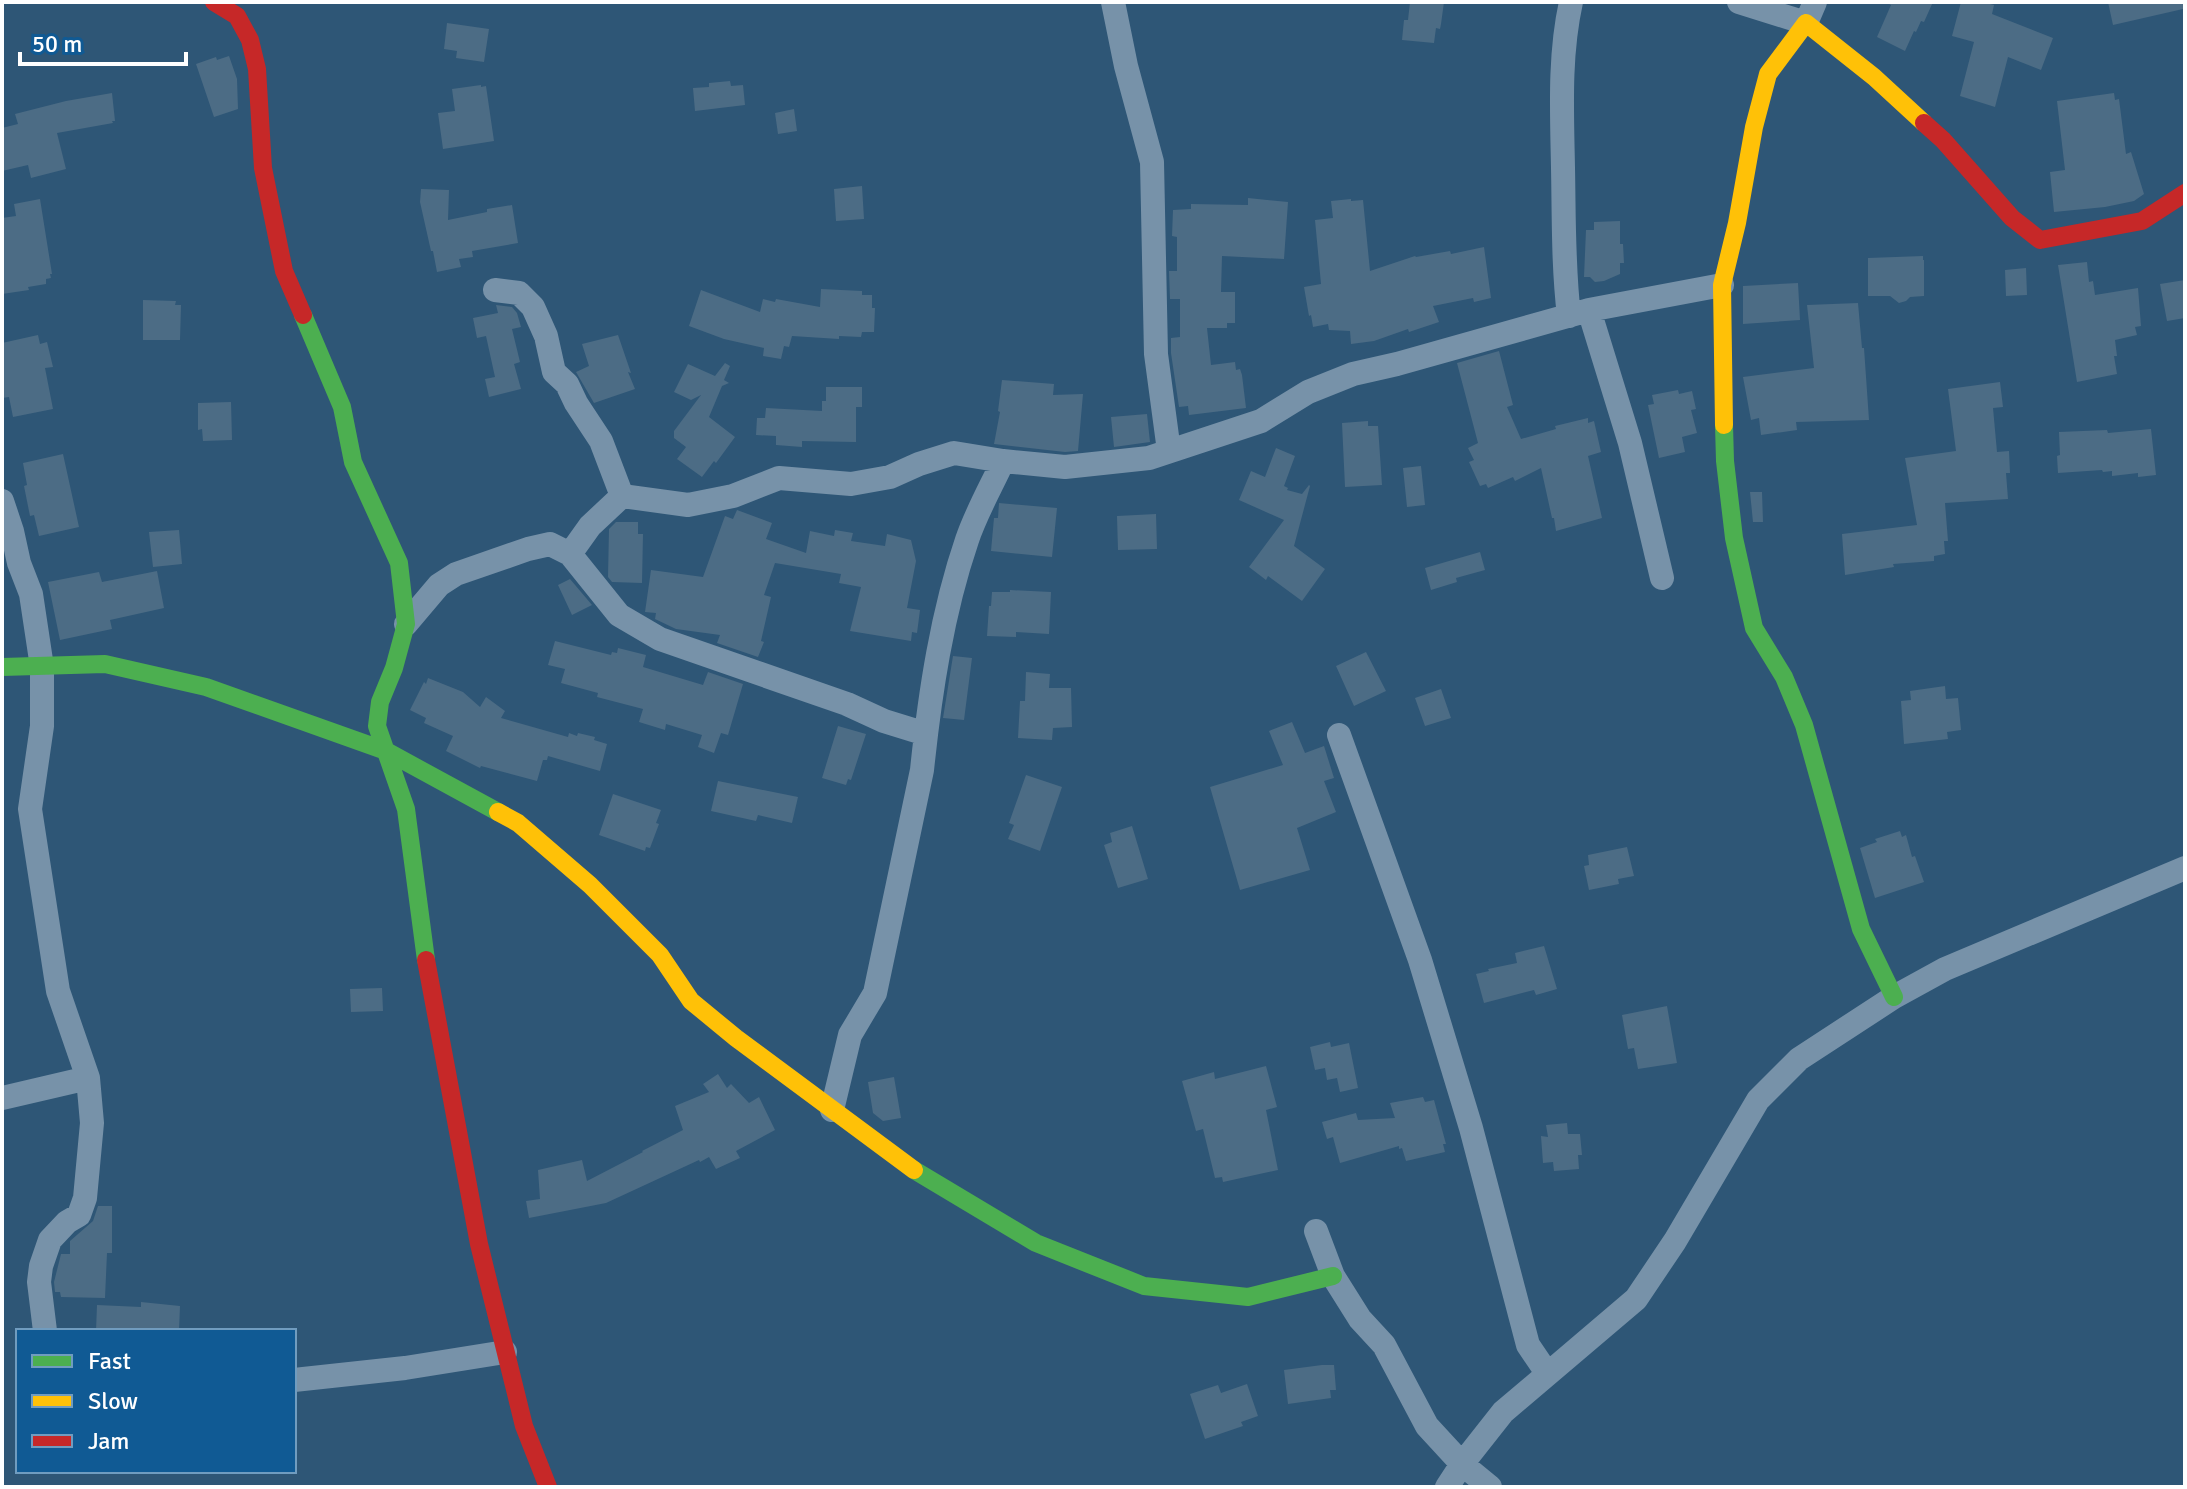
<svg xmlns="http://www.w3.org/2000/svg" width="2187" height="1489" viewBox="0 0 2187 1489" font-family="Signika,sans-serif">
  <style>
    .building { fill: #4c6c85 }
    .lines { fill: none; stroke-linecap: round; stroke-linejoin: round }
    .street { stroke: #7792a9; stroke-width: 24 }
    .fast { stroke: #4caf50; stroke-width: 18 }
    .slow { stroke: #ffc107; stroke-width: 18 }
    .jam { stroke: #c62828; stroke-width: 18 }
  </style>
  <rect width="100%" height="100%" fill="#2e5676"/>
  <!-- building -->
  <path class="building" d="M1410 2H1444L1441 24 1440 29 1436 28 1434 43 1402 40 1404 20H1408Z
    M1886 2H1933L1924 22 1921 21 1916 32 1914 31 1905 51 1877 37 1891 5Z
    M1961 2H1991L1990 4 1994 5 1992 14 2053 38 2041 70 2008 57 1995 107 1960 96 1974 42 1952 36Z
    M2108 2H2183V9L2113 25Z
    M447 23 489 29 484 62 456 58 457 51 444 49Z
    M229 56 237 79 238 109 214 117 196 64 216 57 217 60Z
    M730 81 731 86 743 85 745 105 695 111 693 88 709 87V83Z
    M481 85V87L486 86 494 141 443 149 438 113 455 111 452 89Z
    M112 93 115 121H112L113 123 57 133 66 169 31 178 28 165 2 171V128L18 124 15 114 66 101Z
    M2114 93 2115 100 2119 99 2126 154 2131 152 2144 194 2134 201 2105 207 2054 212 2050 172 2065 170 2057 101Z
    M794 109 797 131 778 134 775 113Z
    M862 186 864 219 836 221 834 189Z
    M421 189 449 190 448 220 487 212V209L512 205 518 243 472 251 473 257 459 259 461 267 437 272 433 251H431L420 202Z
    M1248 198 1288 202 1284 259 1222 256 1221 292H1235V323H1227V328H1207L1211 365 1235 362 1236 370 1240 369 1242 375 1246 408 1189 415 1188 406 1179 407 1171 353V338L1180 337V299H1170L1169 271H1177V237L1172 236 1173 210 1191 209V204L1248 205Z
    M40 199 52 274H50L51 278 46 279V284L28 287 29 290 2 294V218L16 216 14 204Z
    M1351 199V201L1363 200 1370 271 1415 256 1416 257 1450 251 1451 254 1484 247 1491 298 1474 302 1473 298 1433 306 1439 322 1409 332 1408 329 1374 341 1351 344 1350 331 1329 330 1328 324 1313 327 1311 315 1309 316 1304 287 1321 284 1315 220 1333 218 1331 201Z
    M1620 221V244H1623L1624 263H1620V274L1604 281 1595 282 1590 277H1584L1586 230H1594V222Z
    M1923 256V260H1924V296L1910 297 1906 301 1899 303 1890 296H1868V258Z
    M2087 262 2089 282 2093 281 2095 295 2138 288 2141 326 2135 327 2137 335 2115 340 2117 356H2114L2117 374 2077 382 2058 265Z
    M2026 268 2027 295 2006 296 2005 270Z
    M2185 280V318L2167 321 2160 284Z
    M1798 283 1800 320 1743 324V286Z
    M821 289 862 291V295H872V308H875L874 332H862L861 337 839 336V339L792 336 789 347 784 346 781 359 763 356 764 348 724 339 689 326 701 290 760 312 763 299 775 302 776 299 820 307Z
    M143 300 176 301 175 305H181L180 340H143Z
    M1858 303 1862 348H1864L1869 420 1796 422 1797 430 1761 435 1759 418 1751 420 1743 377 1814 368 1807 305Z
    M496 305 512 307 517 313 521 327 512 329 520 362 514 364 521 389 489 397 485 379 495 377 486 336 477 338 473 318 498 313Z
    M38 335 40 344 47 342 53 367 45 368 53 409 13 417 9 397 2 398V343Z
    M618 335 631 373 628 372 635 389 594 403 576 372 589 366 582 344Z
    M1499 351 1513 405 1507 407 1521 439 1556 429 1555 426 1588 418V423L1594 421 1601 452 1588 456 1602 518 1556 531 1554 518H1552L1541 468 1515 481 1513 477 1488 488 1486 484 1480 486 1469 462 1474 460 1468 448 1478 443 1457 363Z
    M725 363 730 366 724 380 729 383 722 386 709 417 735 437 716 463 714 461 702 477 677 459 686 447 674 438V431L701 395 691 400 674 392 688 364 715 376Z
    M1002 380 1054 384 1053 395 1083 394 1078 451 1065 452 994 444 1000 412 998 411Z
    M2000 382 2003 407 1993 408 1997 452 2009 451 2010 473H2006L2008 499 1945 503 1948 541H1944L1945 554 1934 556V561L1893 564 1894 567 1845 575 1842 534 1917 525 1905 458 1956 451 1948 389Z
    M826 387H862V407H856V442L802 441V447L776 445V436L756 435 757 418H765L766 408 822 411V401H826Z
    M1678 390 1679 394 1692 391 1696 409 1691 410 1697 433 1682 437 1685 452 1659 458 1648 405 1654 404 1652 395Z
    M231 402 232 440 203 441 202 429 198 430V403Z
    M1147 414 1150 442 1114 447 1111 417Z
    M1368 421V426H1378L1382 485 1345 487 1342 423Z
    M2151 429 2156 475 2138 477V473L2112 476V471L2103 472 2102 470 2058 473 2057 456 2060 455 2059 432 2107 430 2108 433Z
    M1276 448 1295 456 1284 486 1288 488 1287 490 1302 494 1309 485 1310 486 1294 546 1325 569 1302 601 1268 576 1266 580 1249 567 1284 520 1239 500 1251 471 1265 477Z
    M63 454 79 527 39 536 34 515 30 516 24 486 27 485 23 463Z
    M1421 466 1425 505 1407 507 1403 468Z
    M1750 492H1762L1763 522H1753Z
    M999 503 1057 508 1052 557 991 551 994 518H998Z
    M737 510 772 523 766 539 806 553 810 531 834 536 835 530 853 533 851 541 885 546 887 534 911 540 916 561 907 608 920 610 917 633 912 632 911 641 850 631 861 587 839 583 841 574 775 563 764 595 771 597 761 641 764 642 758 657 717 643 720 635 676 629 655 619 656 613 645 612 651 570 703 577 725 516 733 519Z
    M1156 514 1157 549 1118 550 1117 516Z
    M616 522H638V534H643L642 583 612 582 608 577 609 529Z
    M179 530 182 564 153 567 149 532Z
    M1480 552 1485 570 1456 578 1457 582 1431 590 1425 568Z
    M157 571 164 608 110 620 112 629 60 640 48 582 99 572 102 582Z
    M570 579 592 605 572 615 558 585Z
    M1010 590 1051 592 1049 634 1016 632V637L987 636 989 606H991L992 592H1010Z
    M555 641 611 655 612 652 617 653 618 648 646 655 643 667 703 685 708 672 743 684 728 735 721 733 714 753 698 747 702 735 666 724 665 730 639 722 643 709 597 697 598 693 561 683 565 669 548 665Z
    M1366 652 1386 691 1354 706 1336 666Z
    M953 656 972 658 964 720 943 718Z
    M1026 672 1050 674 1049 688H1071L1072 727 1053 728 1052 740 1018 738 1020 701H1025Z
    M428 678 463 692 480 707 486 697 505 711 501 718 568 737 569 733 577 736 578 733 595 737 594 740 607 744 600 771 548 756 547 760H543L537 781 481 766 480 768 446 751 453 736 424 723 426 718 410 710 424 682 426 684Z
    M1945 686 1946 699 1958 698 1961 730 1947 732 1948 739 1904 744 1901 701 1911 700 1910 691Z
    M1441 689 1451 718 1425 726 1415 698Z
    M1292 722 1305 753 1324 746 1334 778 1324 781 1336 812 1297 828 1310 870 1240 890 1210 787 1283 765 1269 731Z
    M838 726 866 734 851 780 848 779 846 785 822 778Z
    M1026 775 1062 787 1040 851 1008 839 1014 825 1009 823Z
    M718 781 798 797 792 823 758 815 756 821 711 811Z
    M613 794 661 810 656 823 659 824 650 848 646 847 645 851 599 835Z
    M1132 826 1148 879 1118 888 1104 845 1112 842 1110 833Z
    M1900 831 1902 837 1906 835 1912 857 1915 856 1924 882 1875 898 1860 848 1877 842 1875 839Z
    M1627 847 1634 876 1618 879 1619 884 1589 890 1584 866 1589 865 1588 855Z
    M1544 946 1557 989 1536 995 1534 990 1484 1003 1476 974 1489 971 1488 969 1517 963 1515 953Z
    M382 988 383 1011 351 1012 350 989Z
    M1667 1006 1677 1063 1638 1069 1634 1048 1628 1049 1622 1015Z
    M1330 1042 1331 1047 1349 1043 1358 1088 1340 1092 1337 1078 1327 1080 1325 1068 1315 1070 1310 1047Z
    M1266 1066 1277 1107 1266 1110 1278 1170 1223 1182 1222 1177 1215 1178 1203 1129 1196 1131 1182 1081 1214 1072 1215 1079Z
    M718 1074 727 1088 731 1084 749 1103 759 1097 775 1130 736 1151 740 1158 716 1169 709 1157 700 1162 699 1160 606 1203 529 1218 526 1201 540 1199 538 1170 582 1160 587 1181 643 1152 642 1151 683 1130 675 1106 709 1092 703 1084Z
    M894 1077 901 1118 883 1121 873 1113 868 1082Z
    M1423 1097 1425 1102 1434 1100 1446 1144H1443L1445 1152 1406 1161 1402 1148 1399 1149V1146L1340 1163 1333 1137 1327 1139 1322 1122 1356 1113 1358 1120 1395 1118 1390 1103Z
    M1567 1123 1568 1134H1580L1582 1155H1578L1579 1169 1554 1171 1553 1162 1543 1163 1541 1136 1548 1137 1546 1125Z
    M98 1206H112V1253H107L105 1298 61 1297 60 1292H55L54 1282 61 1254H70V1241L93 1221Z
    M141 1302 180 1306 179 1331H96L97 1305 141 1307Z
    M1322 1365H1334L1336 1390H1330L1331 1398 1288 1404 1284 1370Z
    M1247 1384 1258 1416 1241 1422 1243 1426 1205 1439 1190 1394 1218 1385 1221 1393Z"/>
  <g class="lines">
    <!-- street -->
    <path class="street" d="M1113 2 1126 66 1152 162 1156 354 1169 451
      M1739 2 1806 23 1815 2
      M495 290 519 293 533 307 546 336 554 372 567 384 576 403 601 441 622 496 688 505 733 496 779 478 851 484 890 477 919 464 954 453 1003 461 1065 467 1149 458 1261 421 1308 392 1353 374 1397 364 1589 310 1722 285
      M1589 310 1630 443 1662 578
      M1569 316C1563 266 1564 217 1563 168 1562 112 1559 56 1571 2
      M622 496 590 526 570 554 619 615 660 639 847 704 884 721 926 734
      M2 501 12 531 19 563 31 594 42 667V726L30 809 58 991 88 1078 92 1123 85 1198 79 1215 67 1222 50 1240 41 1266 39 1282 45 1331
      M406 624 439 585 456 574 528 549 550 544 570 554
      M1339 735 1420 960 1471 1128 1528 1345 1547 1373
      M2 1098 88 1078
      M832 1110 850 1035 875 993 922 770C930 693 942 613 967 540 976 513 991 487 1003 461
      M1316 1231 1333 1276 1360 1319 1384 1345 1427 1426 1462 1464 1503 1412 1636 1299 1675 1241 1758 1100 1799 1059 1894 997 1945 969 2185 868
      M294 1380 405 1368 505 1352
      M1447 1487 1462 1464 1490 1487"/>
    <!-- fast -->
    <path class="fast" d="M303 315 342 407 353 462 399 563 406 624 394 668 380 702 377 726 406 809 426 960
      M1724 425 1725 461 1734 538 1754 628 1784 677 1804 725 1861 929 1894 997
      M2 667 105 664 206 687 386 751 498 812
      M914 1170 1036 1243 1144 1286 1248 1297 1333 1276"/>
    <!-- slow -->
    <path class="slow" d="M1724 425 1722 285 1737 223 1754 127 1768 74 1806 23 1874 77 1924 123
      M498 812 518 823 590 885 660 955 691 1001 736 1038 914 1170"/>
    <!-- jam -->
    <path class="jam" d="M214 2 237 16 250 40 257 69 263 168 284 271 303 315
      M1924 123 1943 140 2012 218 2040 240 2142 221 2185 193
      M426 960 479 1244 524 1426 548 1487"/>
  </g>
  <!-- border -->
  <rect width="2187" height="1489" fill="none" stroke="#ffffff" stroke-width="8"/>
  <!-- legend -->
  <rect x="16" y="1329" width="280" height="144" fill="#105a94" stroke="#709cbf" stroke-width="2"/>
  <rect x="32" y="1355" width="40" height="12" fill="#4caf50" stroke="#709cbf" stroke-width="2"/>
  <text x="88" y="1369" font-size="24" fill="#ffffff">Fast</text>
  <rect x="32" y="1395" width="40" height="12" fill="#ffc107" stroke="#709cbf" stroke-width="2"/>
  <text x="88" y="1409" font-size="24" fill="#ffffff">Slow</text>
  <rect x="32" y="1435" width="40" height="12" fill="#c62828" stroke="#709cbf" stroke-width="2"/>
  <text x="88" y="1449" font-size="24" fill="#ffffff">Jam</text>
  <!-- scale -->
  <path d="M20 52v12h166v-12" fill="none" stroke="#ffffff" stroke-width="4"/>
  <text x="32" y="52" font-size="24" fill="#ffffff" stroke="#105a94" stroke-width="6" paint-order="stroke">50 m</text>
</svg>
